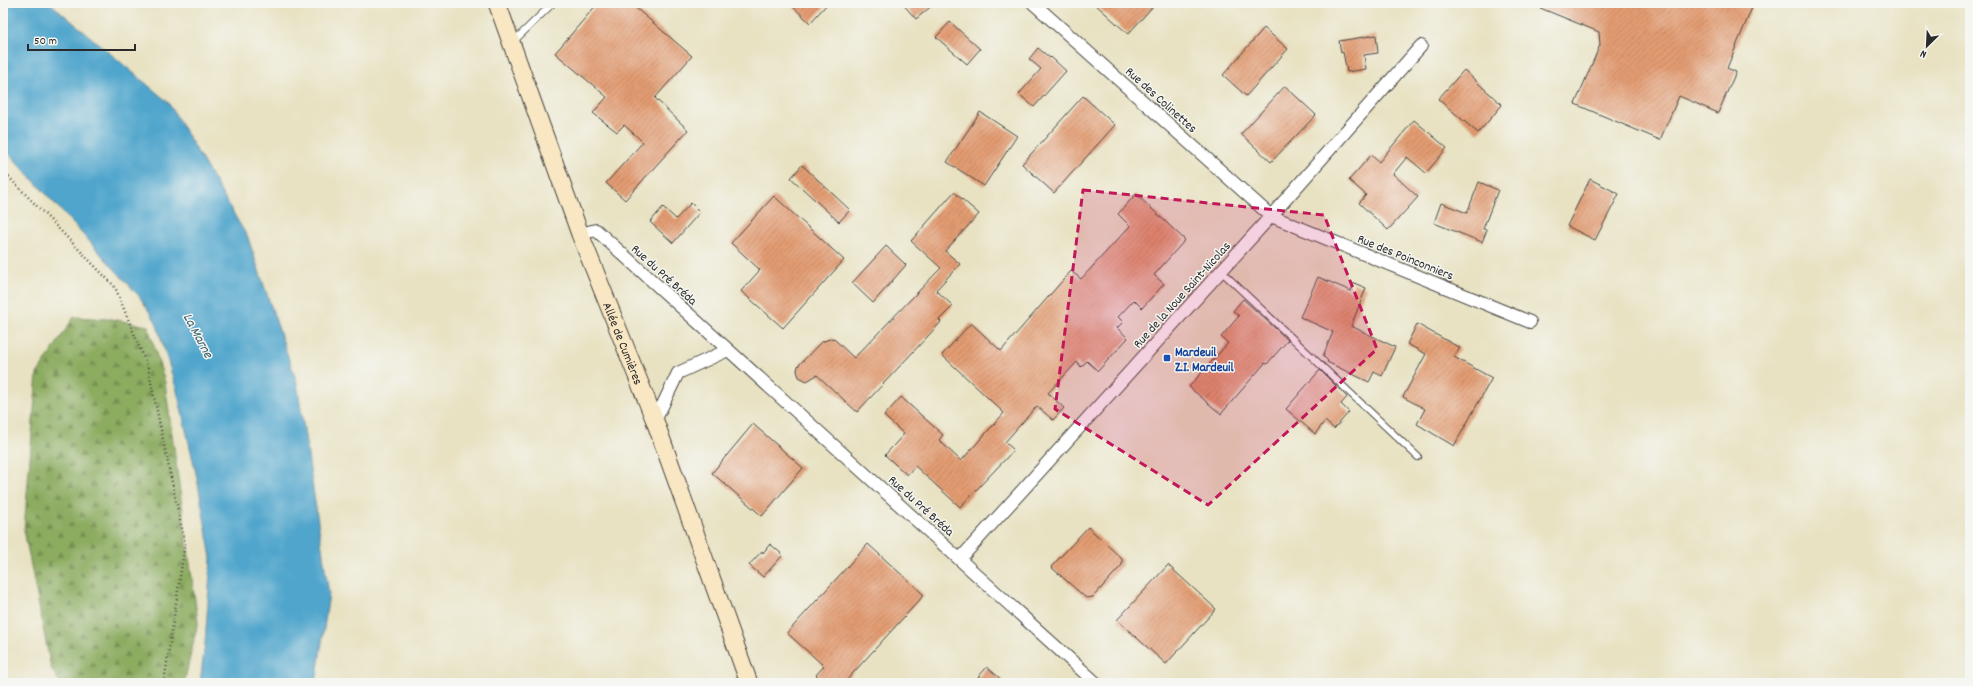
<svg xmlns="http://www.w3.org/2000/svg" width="1973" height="686" viewBox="0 0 1973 686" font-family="Dekko,sans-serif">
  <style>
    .forest { fill: url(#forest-firs); stroke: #5c6c46 }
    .water { fill: #50a5cc; stroke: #3e687c }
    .building { fill: url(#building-hatch) }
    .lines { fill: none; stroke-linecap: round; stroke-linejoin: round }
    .lane-casing { stroke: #474642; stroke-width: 8 }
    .street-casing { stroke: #474642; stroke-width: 14 }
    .secondary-casing { stroke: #474642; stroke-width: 19 }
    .path { stroke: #474642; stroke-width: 2.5; stroke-dasharray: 1 3; stroke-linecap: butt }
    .lane { stroke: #fff; stroke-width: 6 }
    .street { stroke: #fff; stroke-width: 12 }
    .secondary { stroke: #f9e7c3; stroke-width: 17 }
    .marked { fill: #c2185b; fill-opacity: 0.2; stroke: #c2185b; stroke-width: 3; stroke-dasharray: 8 5; stroke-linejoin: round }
    .transit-dot { fill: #1a4fb4; stroke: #f6f6f2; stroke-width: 1.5 }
    .labels { text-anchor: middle; stroke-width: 3; stroke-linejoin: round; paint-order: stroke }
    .street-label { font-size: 13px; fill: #2b2b2b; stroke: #f6f6f2 }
    .transit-label { font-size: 13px; font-weight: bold; fill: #164399; stroke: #f6f6f2; text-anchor: start }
    .water-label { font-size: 14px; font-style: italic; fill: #3a5c6b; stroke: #f6f6f2 }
  </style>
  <defs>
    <pattern id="forest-firs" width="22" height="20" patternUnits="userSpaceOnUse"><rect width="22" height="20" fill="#8cac60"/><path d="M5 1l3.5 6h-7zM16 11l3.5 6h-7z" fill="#738c4f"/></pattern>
    <pattern id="building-hatch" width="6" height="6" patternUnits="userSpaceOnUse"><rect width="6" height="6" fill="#e39c72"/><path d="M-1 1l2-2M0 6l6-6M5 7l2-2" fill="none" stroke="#b87f5e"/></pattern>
  </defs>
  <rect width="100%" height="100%" fill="#f6f6f2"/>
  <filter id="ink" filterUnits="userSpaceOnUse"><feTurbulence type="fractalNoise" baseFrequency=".025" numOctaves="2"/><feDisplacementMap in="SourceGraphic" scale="8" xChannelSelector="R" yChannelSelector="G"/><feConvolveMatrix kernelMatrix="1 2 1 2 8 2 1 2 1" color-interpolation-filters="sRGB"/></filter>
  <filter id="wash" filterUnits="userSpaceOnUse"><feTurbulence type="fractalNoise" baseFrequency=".012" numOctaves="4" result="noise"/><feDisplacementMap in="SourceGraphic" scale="16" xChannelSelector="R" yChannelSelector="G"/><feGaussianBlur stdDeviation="0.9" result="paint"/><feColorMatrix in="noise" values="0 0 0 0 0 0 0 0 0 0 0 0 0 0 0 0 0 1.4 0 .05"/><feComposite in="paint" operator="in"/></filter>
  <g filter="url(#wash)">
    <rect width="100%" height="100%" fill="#e8e2c2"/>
    <!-- forest -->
    <path class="forest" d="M74 317 111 319 148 326 165 383 198 622 184 683H60L51 668 24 530 37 374Z"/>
    <!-- water -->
    <path class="water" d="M3 3H50L168 102 248 238 297 383 329 594 316 683H200L205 643 211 558 197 478 177 391 156 322 139 296 3 147Z"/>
    <g id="blocks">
      <!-- building -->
      <path class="building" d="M598 3H630L692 56 655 98 688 130 625 200 606 183 643 142 624 125 617 132 593 113 607 97 555 53Z
        M789 3H828L810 23Z
        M902 3H935L916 19Z
        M1094 3H1156L1128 34Z
        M1528 3H1754L1727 68 1736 72 1718 113 1679 96 1660 140 1575 104 1600 45 1599 32Z
        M950 22 980 49 967 64 936 37Z
        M1264 28 1288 49 1246 96 1223 75Z
        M1376 35 1378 53 1364 55 1366 69 1347 72 1343 52 1341 53 1339 41Z
        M1038 48 1050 58 1051 57 1066 71 1034 107 1019 94 1041 69 1029 59Z
        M1464 70 1502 105 1478 133 1438 99Z
        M1285 86 1316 115 1271 162 1241 134Z
        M1083 96 1115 125 1054 193 1022 164Z
        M980 112 1017 136 984 186 947 162Z
        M1414 120 1447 148 1426 173 1407 157 1393 174 1418 197 1388 230 1359 203 1366 195 1349 180 1371 155 1379 162Z
        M802 165 850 210 839 222 791 178Z
        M1590 179 1619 194 1595 240 1567 226Z
        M1479 182 1498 190 1483 229 1487 230 1482 242 1434 223 1441 203 1467 213Z
        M954 192 979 214 945 251 960 264 936 290 953 306 939 320 941 322 857 412 817 375 807 381 799 377 797 371 798 366 821 342 833 338 854 358 941 268 911 241Z
        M1136 194 1185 240 1154 275 1164 284 1142 308 1134 300 1118 317 1123 322 1117 328 1128 338 1098 371 1087 361 1081 367 1077 362 1048 393 1064 408 1053 420 1037 406 1005 442 1014 450 960 507 915 466 907 475 885 455 904 434 884 416 901 397 943 435 939 440 961 461 1004 413 942 355 971 323 1001 351 1071 271 1081 279 1130 226 1118 214Z
        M774 196 844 260 783 328 741 291 760 270 731 243Z
        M691 203 700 212 673 243 650 222 663 207 676 219Z
        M886 246 906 265 873 303 852 283Z
        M1318 277 1351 291 1354 283 1366 288 1351 326 1395 347 1382 376 1374 372 1369 382 1327 362 1328 361 1323 356 1333 332 1300 317Z
        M1243 299 1288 340 1267 364 1265 363 1221 414 1189 387 1228 343 1221 337 1239 316 1233 311Z
        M1417 324 1460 348 1454 357 1492 378 1454 446 1417 424 1425 409 1403 397 1426 354 1407 344Z
        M1320 370 1347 397 1341 404 1349 412 1334 429 1325 421 1315 434 1286 409Z
        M753 424 803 468 762 516 712 473Z
        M1088 527 1122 559V565L1093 597 1086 598 1051 567Z
        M770 544 783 555 763 577 749 565 762 551 763 553Z
        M868 544 924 595 844 683H825L816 675 824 666 787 633Z
        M1168 565 1216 609 1166 664 1117 620Z
        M987 667 1005 683H973Z"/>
    </g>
  </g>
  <g filter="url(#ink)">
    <use href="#blocks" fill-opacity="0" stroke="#474642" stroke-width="1"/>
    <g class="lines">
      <!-- lane casing -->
      <g class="lane-casing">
        <path id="lane" d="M513 42 553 3
          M1221 271 1418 457"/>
      </g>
      <!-- street casing -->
      <g class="street-casing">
        <path id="street" d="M1033 3 1271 216 1530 322
          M580 234 596 230 1096 683
          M655 421 678 373 728 350
          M960 559 1271 216 1421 46"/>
      </g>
      <!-- secondary casing -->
      <g class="secondary-casing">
        <g id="secondary">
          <path id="s1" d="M497 3 580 234 655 421 749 683"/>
        </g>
      </g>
      <!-- path -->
      <path class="path" d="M3 171 115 287 148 368 185 544 164 683"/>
      <!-- lane -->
      <use href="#lane" class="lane"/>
      <!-- street -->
      <use href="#street" class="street"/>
      <!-- secondary -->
      <use href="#secondary" class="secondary"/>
    </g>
  </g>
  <!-- marked area -->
  <path class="marked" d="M1083 190 1324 215 1377 349 1208 505 1055 409Z"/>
  <!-- markers -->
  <rect class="transit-dot" x="1163" y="354" width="8" height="8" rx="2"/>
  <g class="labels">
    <!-- street labels -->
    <g class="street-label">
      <text transform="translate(1162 99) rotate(42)" y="5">Rue des Colinettes</text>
      <text transform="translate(1406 256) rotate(22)" y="5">Rue des Poinconniers</text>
      <text transform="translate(665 274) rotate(42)" y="5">Rue du Pré Bréda</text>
      <text transform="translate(1181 294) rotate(-48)" y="5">Rue de la Noue Saint-Nicolas</text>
      <text dy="5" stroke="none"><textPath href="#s1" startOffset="363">Allée de Cumières</textPath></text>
      <text transform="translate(922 505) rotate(42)" y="5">Rue du Pré Bréda</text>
    </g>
    <!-- transit labels -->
    <g class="transit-label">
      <text x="1175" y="356">Mardeuil<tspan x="1175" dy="15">Z.I. Mardeuil</tspan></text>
    </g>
    <!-- water labels -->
    <g class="water-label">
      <text transform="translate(199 335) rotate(62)" y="5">La Marne</text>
    </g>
  </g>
  <!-- margin -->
  <rect width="1973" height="686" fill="none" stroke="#f6f6f2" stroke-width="16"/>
  <!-- north arrow -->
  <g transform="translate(1927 46) rotate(204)" stroke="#f6f6f2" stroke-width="3" paint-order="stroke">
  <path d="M0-3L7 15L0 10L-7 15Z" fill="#2b2b2b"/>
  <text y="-6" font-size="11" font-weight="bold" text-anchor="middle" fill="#2b2b2b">N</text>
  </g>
  <!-- scale -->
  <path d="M28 44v6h107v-6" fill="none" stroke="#2b2b2b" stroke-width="2"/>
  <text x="34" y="44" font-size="12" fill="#2b2b2b" stroke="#f6f6f2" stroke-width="3" paint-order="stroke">50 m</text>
</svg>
